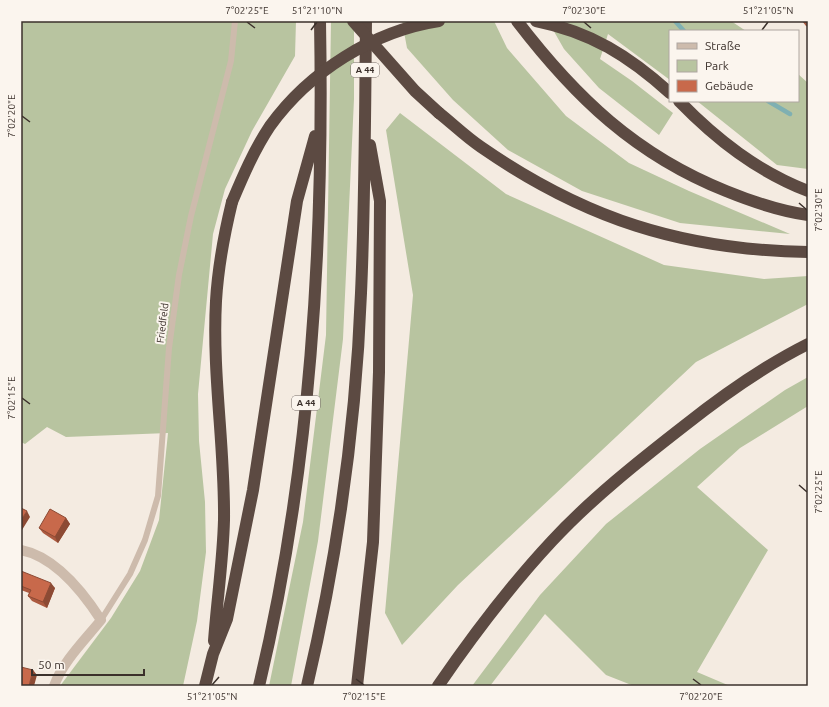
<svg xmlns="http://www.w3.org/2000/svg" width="829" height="707" viewBox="0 0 829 707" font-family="Ubuntu,sans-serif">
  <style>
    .green { fill: #b8c4a0 }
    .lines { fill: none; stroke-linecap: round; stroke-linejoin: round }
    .stream { stroke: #7fb0b2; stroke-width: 4.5 }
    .lane { stroke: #cdbbac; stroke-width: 6 }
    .street { stroke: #cdbbac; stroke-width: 10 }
    .highway { stroke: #5c4a42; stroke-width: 12 }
    .highway-bridge { stroke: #5c4a42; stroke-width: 12 }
    .wall { fill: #ac5a40 }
    .shaded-wall { fill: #8c4a34 }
    .building { fill: #c8694b; stroke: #8c4a34 }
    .ticks { fill: none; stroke: #3b302b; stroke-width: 1.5 }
    .labels { text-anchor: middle; stroke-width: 4; stroke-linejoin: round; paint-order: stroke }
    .shield { fill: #fbf5ee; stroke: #756b66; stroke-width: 1 }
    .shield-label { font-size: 9px; font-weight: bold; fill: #3b302b }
    .street-label { font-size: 10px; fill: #3b302b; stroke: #fbf5ee }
    .neatline { fill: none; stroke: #3b302b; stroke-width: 1.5 }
    .ticks-label { font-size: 10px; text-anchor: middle; fill: #3b302b }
  </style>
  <rect width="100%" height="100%" fill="#f4ebe1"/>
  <!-- green -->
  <path class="green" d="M21 21H296L295 56 252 131 225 189 213 234 198 394 199 441 205 502 206 552 197 621 183 686H60L111 618 140 571 159 520 168 433 66 437 47 427 25 444 21 442Z
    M331 21H354V99L343 339 318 541 291 686H269L303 522 326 335Z
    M402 21H494L507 48 566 116 629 163 689 191 790 234 680 223 582 191 508 150 453 100 407 48Z
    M548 21H731L746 31H670V80L608 34 600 59 632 81 673 113 659 135 599 88 564 49Z
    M798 74 808 83V169L777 165 697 101H798Z
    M400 113 506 194 664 265 764 279 808 276V304L696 362 458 585 402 645 385 613 413 295 386 130Z
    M808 377V406L740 448 697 487 768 550 697 672 730 686H634L606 675 545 614 490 686H472L540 595 606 524 700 449 785 390Z"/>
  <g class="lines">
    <!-- stream -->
    <path class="stream" d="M675 21 684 31
      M768 101 790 114"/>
    <!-- lane -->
    <path class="lane" d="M101 620 130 574 145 540 158 496 169 348 179 275 191 216 231 61 235 21"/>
    <!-- street -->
    <path class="street" d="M21 550C56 557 83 592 101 620 85 640 63 661 54 686"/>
    <!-- highway -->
    <path class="highway" d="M517 21C576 98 636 155 726 191 753 202 779 211 808 215
      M536 21C591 32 629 56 670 93
      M679 101C717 140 757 171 808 191
      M439 113C453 124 466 137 481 147 585 219 682 250 808 252
      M214 641C217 600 223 560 224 520 225 447 212 374 216 301 218 267 224 235 232 202
      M205 686 213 654 227 619 253 490 297 201 315 136
      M259 686C311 469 324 243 320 21
      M307 686C337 559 356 424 361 293 365 203 365 112 366 21
      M357 686 373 542 379 372 380 201 370 145
      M438 686C473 635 510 586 552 541 591 499 639 461 684 426 723 395 764 366 808 344"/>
    <!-- highway-bridge -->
    <path class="highway-bridge" d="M353 21 415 91 439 113
      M232 202C243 176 254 150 270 126 309 72 373 31 439 21"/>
  </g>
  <!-- wall -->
  <path class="wall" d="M802 21H808V27L806 26Z
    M66 518 70 524 58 543 43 533 39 528Z
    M21 571 55 588 47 608 32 601 28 596 29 593 21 590Z"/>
  <!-- shaded-wall -->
  <path class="shaded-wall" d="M27 511 30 517 22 530 21 528V520Z
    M66 518 70 524 58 543 55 537Z
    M51 583 55 588 47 608 43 602Z
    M33 670 37 675 34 686H29Z"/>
  <!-- building -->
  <path class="building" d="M802 21H808V23Z
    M21 508 27 511 21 520Z
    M50 509 66 518 55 537 39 528Z
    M21 571 51 583 43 602 28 596 31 590 21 586Z
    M21 667 33 670 29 686H21Z"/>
  <!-- ticks -->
  <path class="ticks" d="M247 22 255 28M584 22 591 28M311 30 317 22M762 30 768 22M22 116 30 122M799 203 807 210M22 398 30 404M799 485 807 492M356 679 364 685M693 679 701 685M212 685 219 677"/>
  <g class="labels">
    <!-- shield labels -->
    <g class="shield">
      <rect x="351" y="63" width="28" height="14" rx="3"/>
      <rect x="292" y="396" width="28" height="14" rx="3"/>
    </g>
    <g class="shield-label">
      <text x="365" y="73">A 44</text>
      <text x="306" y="406">A 44</text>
    </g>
    <!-- street labels -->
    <g class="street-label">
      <text transform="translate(162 323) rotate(-83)" y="4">Friedfeld</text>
    </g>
  </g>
  <!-- border -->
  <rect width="829" height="707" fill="none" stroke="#fbf5ee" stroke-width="44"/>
  <!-- legend -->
  <rect x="669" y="30" width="130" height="72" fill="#fbf5ee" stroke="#aea6a0"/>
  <rect x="677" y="43" width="20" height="6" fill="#cdbbac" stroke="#aea6a0"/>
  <text x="705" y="50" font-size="12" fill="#3b302b">Straße</text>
  <rect x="677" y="60" width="20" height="12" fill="#b8c4a0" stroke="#aea6a0"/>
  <text x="705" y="70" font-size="12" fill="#3b302b">Park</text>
  <rect x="677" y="80" width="20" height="12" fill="#c8694b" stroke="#aea6a0"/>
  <text x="705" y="90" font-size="12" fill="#3b302b">Gebäude</text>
  <!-- scale -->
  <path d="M32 669v6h112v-6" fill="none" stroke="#3b302b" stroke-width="2"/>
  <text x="38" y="669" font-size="12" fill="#3b302b" stroke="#fbf5ee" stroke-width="3" paint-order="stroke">50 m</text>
  <rect x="22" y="22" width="785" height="663" class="neatline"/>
  <g class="ticks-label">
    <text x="247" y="14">7°02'25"E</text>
    <text x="317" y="14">51°21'10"N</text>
    <text x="584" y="14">7°02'30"E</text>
    <text x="768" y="14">51°21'05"N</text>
    <text transform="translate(11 116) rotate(-90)" y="4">7°02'20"E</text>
    <text transform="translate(818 210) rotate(-90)" y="4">7°02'30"E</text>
    <text transform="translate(11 398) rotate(-90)" y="4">7°02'15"E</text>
    <text transform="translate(818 492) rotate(-90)" y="4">7°02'25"E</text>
    <text x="212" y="700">51°21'05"N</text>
    <text x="364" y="700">7°02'15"E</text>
    <text x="701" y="700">7°02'20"E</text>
  </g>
</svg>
